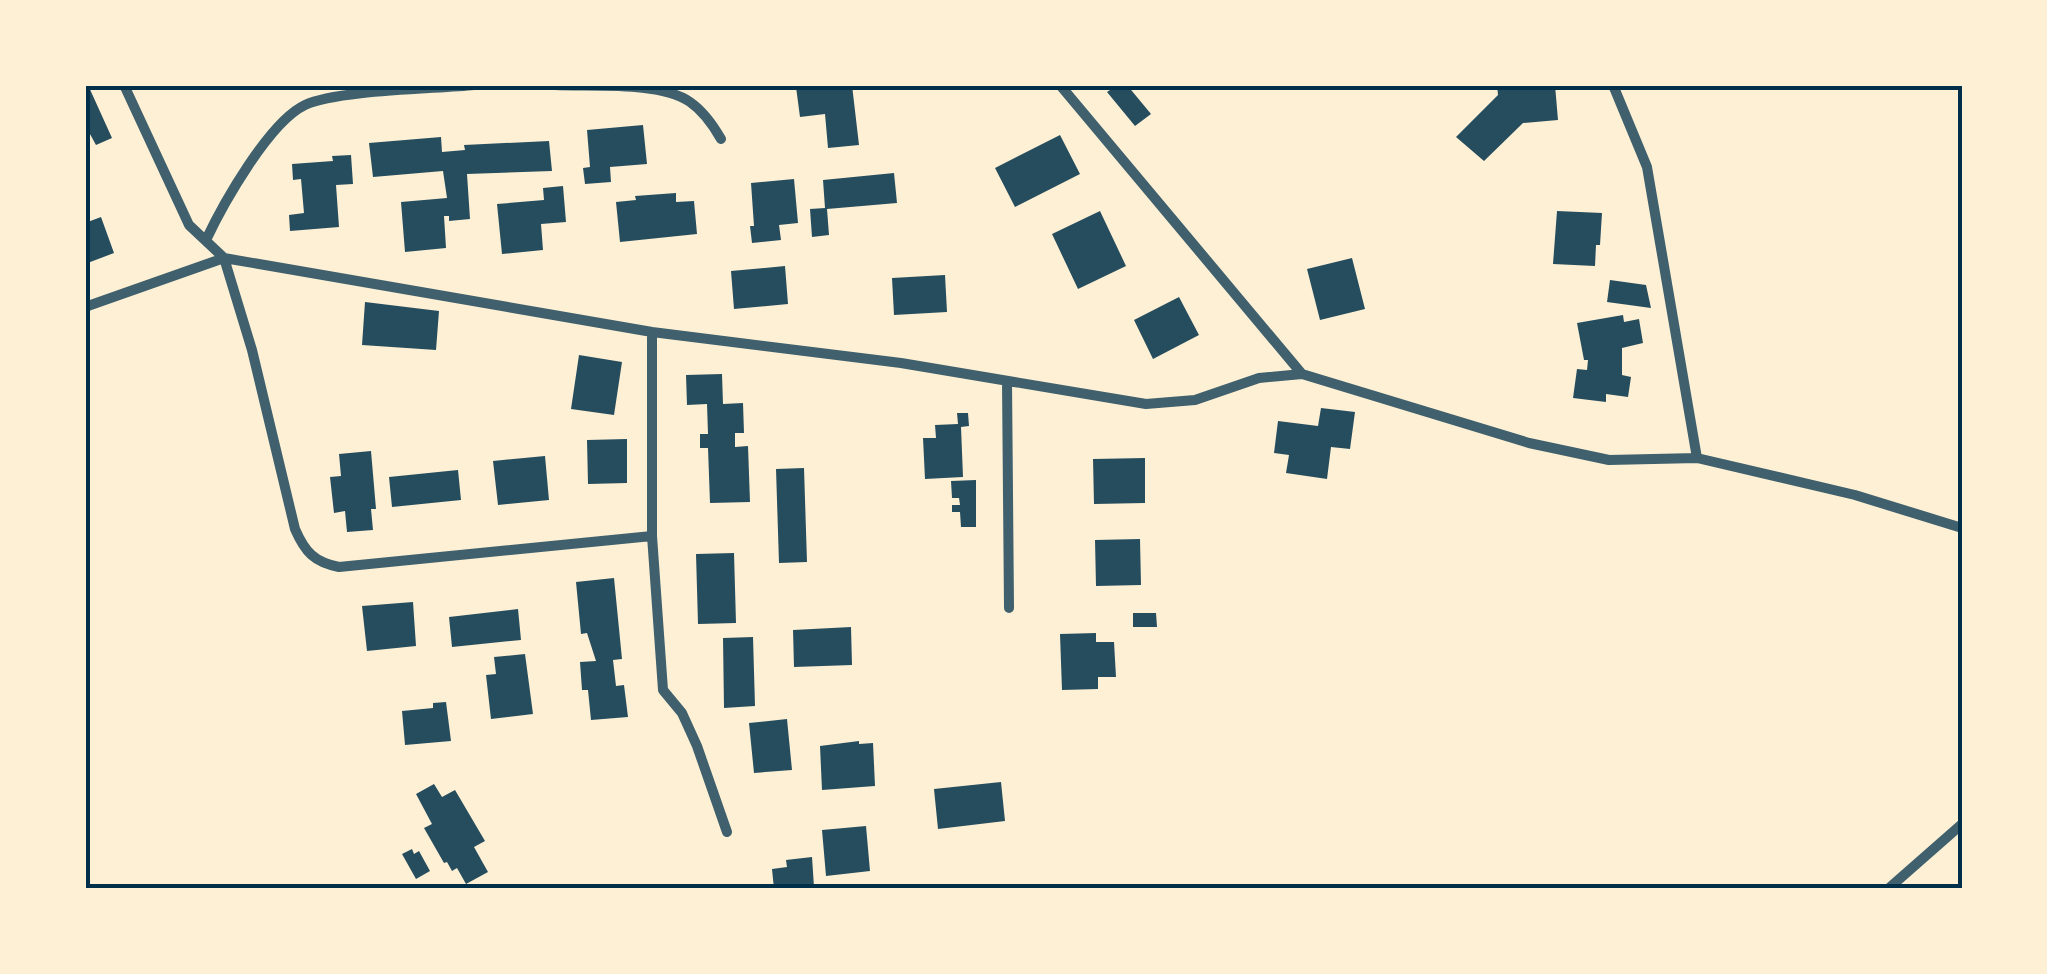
<svg xmlns="http://www.w3.org/2000/svg" width="2047" height="974" viewBox="0 0 2047 974" font-family="'Golos Text',sans-serif">
  <style>
    .building { fill: #264d5e }
    .lines { fill: none; stroke-linecap: round; stroke-linejoin: round }
    .minor { stroke: #3f606c; stroke-width: 10 }
    .neatline { fill: none; stroke: #003049; stroke-width: 4 }
  </style>
  <rect width="100%" height="100%" fill="#fdf0d5"/>
  <!-- building -->
  <path class="building" d="M88 85 112 138 96 145 85 125V86Z
    M812 85H852L859 145 828 148 825 114 800 117 796 87Z
    M1106 85H1127L1151 114 1135 126 1107 92 1110 90Z
    M1497 85H1555L1558 120 1523 123 1484 161 1456 137 1498 95Z
    M643 125 647 164 610 167 611 182 585 184 583 168 590 167 587 130Z
    M1060 135 1080 174 1015 207 995 168Z
    M441 137 442 152 465 150 464 145 549 141 552 171 467 174 470 219 449 221V216H444L446 248 405 252 401 202 447 198 443 171 373 177 369 143Z
    M351 155 353 184 336 185 339 227 290 231 289 215 304 213 301 179 293 180 292 164 333 161 332 156Z
    M894 173 897 203 827 209 829 235 812 237 810 209 825 208 823 180Z
    M794 179 798 223 779 225 781 240 752 243 750 226H754L751 183Z
    M563 186 566 222 541 224 543 250 502 254 497 204 544 200 543 188Z
    M676 193V202L694 201 697 234 620 242 616 202 636 200 635 196Z
    M1100 211 1126 266 1078 289 1052 234Z
    M1557 211 1602 213 1600 245H1596L1595 266 1553 264Z
    M101 217 114 253 85 264V223Z
    M1352 258 1365 309 1320 320 1307 269Z
    M785 266 788 304 734 309 731 271Z
    M945 275 947 312 894 315 892 278Z
    M1610 280 1646 285 1651 308 1607 302Z
    M1179 297 1199 335 1153 359 1134 320Z
    M365 302 439 311 436 350 362 345Z
    M1623 315 1624 322 1639 319 1643 343 1622 348V375L1631 377 1628 397 1606 394V402L1573 398 1577 369 1587 370 1588 360H1584L1577 323Z
    M579 355 622 362 614 415 571 409Z
    M722 374 723 404 743 403 744 433H735V447L748 446 750 502 710 503 708 448H700V434H708L707 404 687 405 686 375Z
    M1321 408 1355 412 1350 449 1331 447 1327 479 1286 473 1289 455 1274 453 1278 421 1318 426Z
    M957 413H968L969 426 961 427 963 477 925 479 923 438H936L935 425 958 424Z
    M627 439V483L588 484 587 440Z
    M371 451 376 509H371L373 530 347 532 345 511 334 513 330 477 341 476 339 454Z
    M545 456 549 500 498 505 493 461Z
    M1145 458V503L1094 504 1093 459Z
    M804 468 807 562 779 563 776 469Z
    M458 470 461 500 392 507 389 477Z
    M976 480V527H961L960 512H952V505H960L959 498H952L951 481Z
    M1140 539 1141 585 1096 586 1095 540Z
    M734 553 736 623 698 624 696 554Z
    M614 578 622 659 613 660 616 686 624 685 628 717 591 720 588 690H582L580 662 596 661 587 633 581 634 576 582Z
    M413 602 416 646 367 651 362 606Z
    M518 609 521 640 452 647 449 617Z
    M1133 613H1156L1157 627H1133Z
    M851 627 852 665 794 667 793 630Z
    M1096 633V642H1114L1116 677H1098V689L1062 690 1060 634Z
    M753 637 755 706 724 708 723 638Z
    M525 654 533 714 491 719 486 675 496 674 494 657Z
    M446 702 451 741 405 745 402 711 433 708V703Z
    M787 719 792 770 754 773 749 723Z
    M859 741V744L873 743 875 786 822 790 820 746Z
    M1001 782 1005 821 938 829 934 789Z
    M434 784 442 797 455 790 485 841 474 847 488 872 466 884 457 868 452 871 447 862 444 863 424 828 432 824 416 794Z
    M866 826 870 871 826 876 822 830Z
    M412 849 414 854 419 851 430 871 416 879 402 854Z
    M812 857 814 887 774 889 772 869 787 867 786 860Z"/>
  <g class="lines">
    <!-- minor -->
    <path class="minor" d="M124 85 189 225 224 258 652 332 901 363 1146 404 1195 400 1259 378 1302 374 1529 443 1609 460 1697 458 1855 495 1962 528
      M555 85C592 87 660 81 690 102 703 111 713 125 721 139
      M1060 85 1302 374
      M1613 85 1647 167 1697 458
      M206 240C223 204 269 122 305 105 337 90 434 89 474 85
      M85 307 224 258 252 350 295 529C305 552 314 562 339 567L652 536
      M652 332V536L663 690 682 713 697 746 727 832
      M1007 381 1009 608
      M1888 889 1962 824"/>
  </g>
  <!-- border -->
  <rect width="2047" height="974" fill="none" stroke="#fdf0d5" stroke-width="175"/>
  <rect x="88" y="88" width="1872" height="798" class="neatline"/>
</svg>
